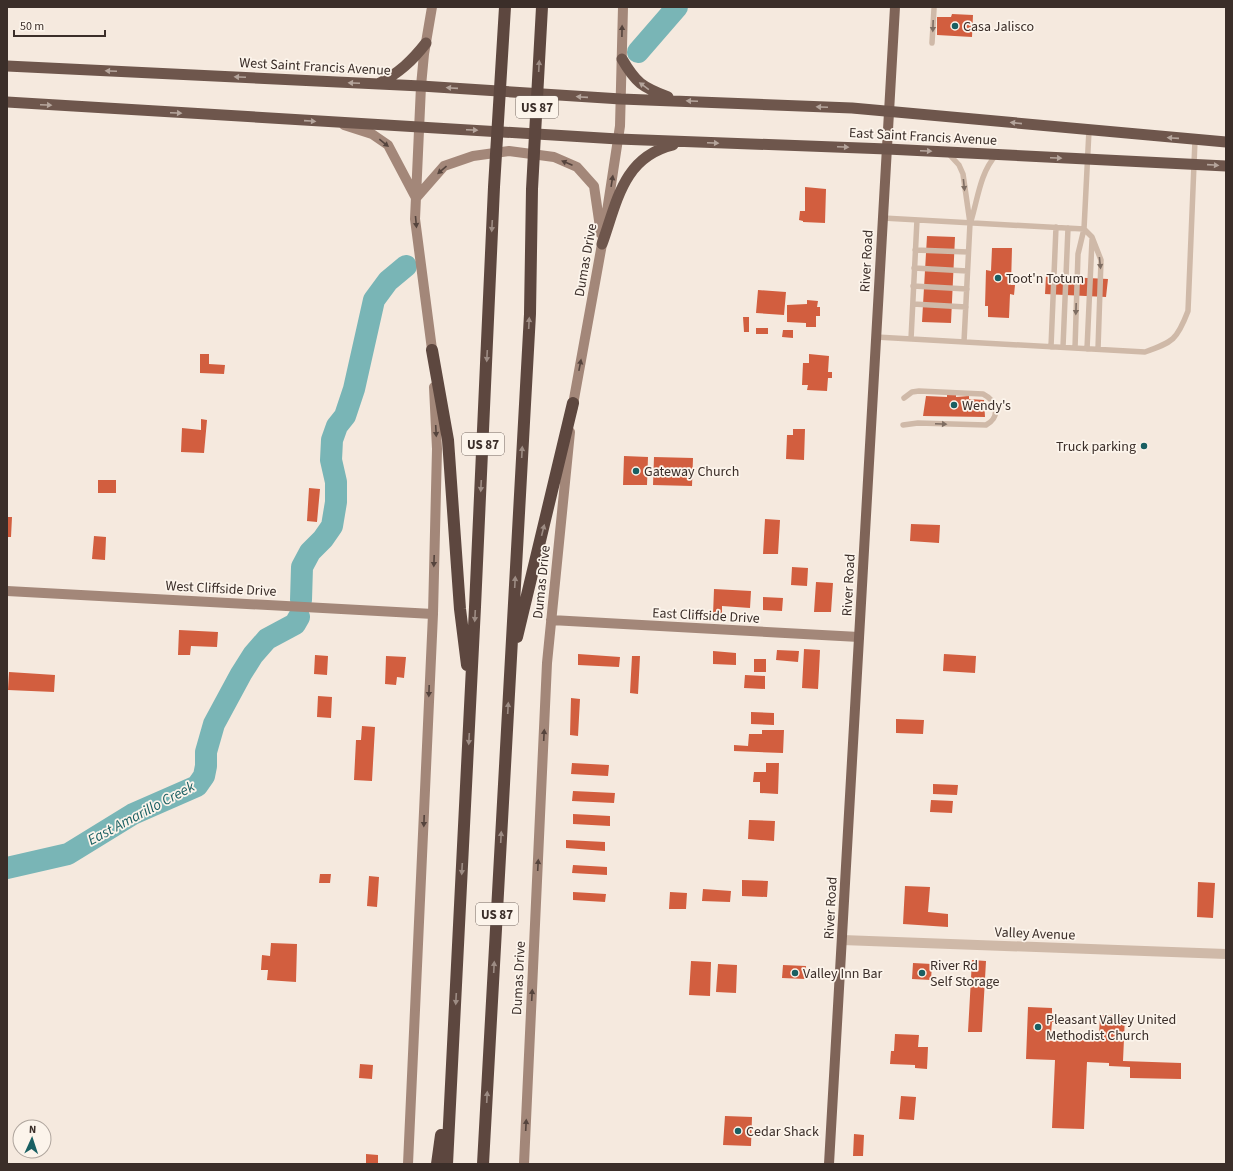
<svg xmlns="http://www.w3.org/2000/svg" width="1233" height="1171" viewBox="0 0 1233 1171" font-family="'Source Sans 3',sans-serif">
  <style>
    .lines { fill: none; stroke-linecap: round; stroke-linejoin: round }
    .river { stroke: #79b5b6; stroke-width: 22 }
    .building { fill: #d25e3f }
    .service { stroke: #cfb9a8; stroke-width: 5.5 }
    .tertiary { stroke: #cfb9a8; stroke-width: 10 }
    .secondary { stroke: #a38779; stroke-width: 10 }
    .primary { stroke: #7f6458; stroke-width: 10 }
    .trunk { stroke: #6e564c; stroke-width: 11 }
    .motorway { stroke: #5d473f; stroke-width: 12 }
    .oneway { fill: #7e6d62 }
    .oneway2 { fill: #55443d }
    .oneway3 { fill: #9d8c84 }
    .oneway4 { fill: #b5a59c }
    .poi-dot { fill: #195f62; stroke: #fcf4eb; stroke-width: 1.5 }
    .labels { text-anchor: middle; stroke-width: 3.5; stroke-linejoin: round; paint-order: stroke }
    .shield { fill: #fcf4eb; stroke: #756963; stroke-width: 1 }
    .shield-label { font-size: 13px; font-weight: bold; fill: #3b2e29 }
    .poi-label { font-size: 14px; fill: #3b2e29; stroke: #fcf4eb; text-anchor: start }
    .street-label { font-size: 14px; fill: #3b2e29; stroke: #fcf4eb }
    .water-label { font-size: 15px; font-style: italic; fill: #195f62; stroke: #fcf4eb }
  </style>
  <rect width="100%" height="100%" fill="#f5e9de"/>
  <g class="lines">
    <!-- river -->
    <path class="river" d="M638 52 677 7
      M301 600 302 567 310 552 323 539 332 526 336 502V482L331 460 332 440 337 426 345 416 354 389 374 300 388 281 406 266
      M7 868 68 854 133 814 197 786 204 776 206 766V752L214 724 241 674 253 655 267 639 295 624 299 617"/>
  </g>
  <!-- building -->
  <path class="building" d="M952 14 973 15 972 37 937 35V17H951Z
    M805 187 826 189 825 223 803 222V221L799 220 800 211H805Z
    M927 236 955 237 951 323 922 322Z
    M992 248H1012L1011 285H1015L1014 295 1010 294 1009 318 988 317V306H985L986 270 991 271Z
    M1046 276 1108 279 1106 297 1045 294Z
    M758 290 786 292 784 315 756 313Z
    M807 300 818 301 817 307H820V316H816V327H806V323L787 322V305L807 304Z
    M743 317H749V332H744Z
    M756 328H768V334H756Z
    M783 330H793V338L782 337Z
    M200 354H209V364L225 365 224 374 200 373Z
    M809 354 829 356 828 372H832V378H828L827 391 807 390 808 385H802L803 363H809Z
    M947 394H956V397L969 396V399L984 400 985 417 923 416 926 396 947 397Z
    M201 419 207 420 204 453 181 452 182 428 201 430Z
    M793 429H805L804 460 786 459 787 435H793Z
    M624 456 648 457 647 485H623Z
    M654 457 693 458 692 486 653 485Z
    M98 480H116V493H98Z
    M309 488 320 489 317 522 307 521Z
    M7 517H12L11 537H7Z
    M765 519 780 520 778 554H763Z
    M911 524 940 525 939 543 910 541Z
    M94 536 106 537 105 560 92 559Z
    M792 567 808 568 807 586 791 585Z
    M816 582 833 583 831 612H814Z
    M714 589 751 591 750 608 722 606V615H713Z
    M763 597 783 598 782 611 763 610Z
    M179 630 218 632 217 647 191 646 190 655H178Z
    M804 649 820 650 818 689 802 688Z
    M777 650 799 651 798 662 776 660Z
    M713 651 736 653V665L713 664Z
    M578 654 620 657 619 667 578 665Z
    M944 654 976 656 975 673 943 671Z
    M315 655 328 656 327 675 314 674Z
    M386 656 406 657 404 678 397 677 396 685 385 684Z
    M632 656H640L638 694 630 693Z
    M754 659H766V672H754Z
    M9 672 55 675 54 692 8 690Z
    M745 675 765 676V689L744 688Z
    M318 696 332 697 331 718 317 717Z
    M571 698 580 699 578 736 570 735Z
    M751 712 774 713V725L751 724Z
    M896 719 924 720 923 734 896 733Z
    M362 726 375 727 372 781 354 780 356 740H361Z
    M762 730H784L783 753 734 751V745L748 746 749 734H762Z
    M572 763 609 765 608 776 571 774Z
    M766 763H779L778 794 760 793V782H753L754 772H766Z
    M933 784 958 785 957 795 933 794Z
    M573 791 615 793 614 803 572 801Z
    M931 800 953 801 952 813 930 812Z
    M573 814 610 816V826L573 824Z
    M749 820 775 821 774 841 748 839Z
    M566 840 605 842V851L566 848Z
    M573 865 607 867V875L572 873Z
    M320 874H331L330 883H319Z
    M369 876 379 877 377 907 367 906Z
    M742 880 768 881 767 897 742 896Z
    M1198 882 1215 883 1213 918 1197 917Z
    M905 886 930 887 928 912 948 914V927L903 924Z
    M703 889 731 891 730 902 702 901Z
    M573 892 606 894 605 902 573 900Z
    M670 892 687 893 686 909H669Z
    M271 943 297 944 296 982 267 980 268 970H261L262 955 270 956Z
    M972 960 986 961 982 1032H968Z
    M691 961 711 962 710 996 689 995Z
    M913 963 932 964 931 980 912 979Z
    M718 964 737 965 736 993 716 992Z
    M783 965 806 966 805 979 782 978Z
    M1028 1007 1052 1008V1014H1058V1022H1052L1051 1034 1099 1036 1100 1015 1125 1016 1123 1061 1181 1063V1079L1130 1078V1067L1109 1066V1063L1087 1062 1084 1129 1052 1128 1055 1060 1026 1059Z
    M895 1034 919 1035 918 1047H928L927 1069 915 1068V1065L890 1064 891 1051H894Z
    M360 1064 373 1065 372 1079 359 1078Z
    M901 1096 916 1097 914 1120 899 1119Z
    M725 1116 752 1117 751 1146 723 1145Z
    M854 1134 864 1135 863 1156H853Z
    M366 1154 378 1155V1164H366Z"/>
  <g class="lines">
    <!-- service -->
    <path class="service" d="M932 43 934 9
      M947 152 959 165 963 174 970 223 964 342
      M883 218 1084 229 1089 130
      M971 221C978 198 980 173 996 155
      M1084 229 1092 237 1101 260 1098 349
      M915 250 968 252
      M914 268 967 271
      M913 286 967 289
      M913 304 966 307
      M876 337 1145 352C1173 342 1177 340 1188 311L1195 140
      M911 339 917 220
      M1051 347 1056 227
      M1063 347 1068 228
      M1075 348 1078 254 1084 229
      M1087 349 1092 240
      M903 425 918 423 986 425C1001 417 997 401 983 394L919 391 912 392 904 398"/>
    <!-- tertiary -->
    <path class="tertiary" d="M842 940 1226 954"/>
    <!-- secondary -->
    <path class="secondary" d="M432 7 424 54 421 86 415 219 433 357
      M344 125 372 134 388 145 416 198 444 166 473 156 509 151 554 157 577 167 594 186 601 234
      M572 410 602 244 620 126 623 7
      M7 591 433 614
      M551 620 859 637
      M408 1164 433 614 437 449 434 387
      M524 1164 547 663 570 432"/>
    <!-- primary -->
    <path class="primary" d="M829 1164 895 7"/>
    <!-- trunk -->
    <path class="trunk" d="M622 59C636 83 642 87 668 97
      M7 66 421 86 621 99 852 108 1226 142
      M378 84C399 73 412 61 426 43
      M7 102 618 139 887 149 1226 166
      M602 244C617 202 623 157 673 145"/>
    <!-- motorway -->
    <path class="motorway" d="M432 350 448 440 460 609 467 665
      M517 637 573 403
      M437 1164 441 1135
      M447 1164 475 607 494 187 505 7
      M483 1164 530 314 532 189 542 7"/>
  </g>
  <!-- one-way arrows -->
  <defs><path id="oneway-solid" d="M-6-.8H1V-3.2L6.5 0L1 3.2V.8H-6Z"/></defs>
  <g class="oneway">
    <use href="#oneway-solid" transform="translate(933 26) rotate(92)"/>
    <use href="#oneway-solid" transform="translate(964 185) rotate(84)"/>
    <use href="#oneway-solid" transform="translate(1100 263) rotate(84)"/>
    <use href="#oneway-solid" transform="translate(1076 309) rotate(92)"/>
    <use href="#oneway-solid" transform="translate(941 424) rotate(3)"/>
  </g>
  <g class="oneway2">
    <use href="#oneway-solid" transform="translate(622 31) rotate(-89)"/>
    <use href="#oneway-solid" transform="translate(384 143) rotate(39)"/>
    <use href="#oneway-solid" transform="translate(567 163) rotate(-157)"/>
    <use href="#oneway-solid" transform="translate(442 170) rotate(139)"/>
    <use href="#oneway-solid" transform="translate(612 181) rotate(-81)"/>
    <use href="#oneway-solid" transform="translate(416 222) rotate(85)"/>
    <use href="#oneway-solid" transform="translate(580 365) rotate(-79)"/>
    <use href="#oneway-solid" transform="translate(436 431) rotate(87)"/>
    <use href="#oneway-solid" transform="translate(434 561) rotate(92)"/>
    <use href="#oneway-solid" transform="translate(429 691) rotate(92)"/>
    <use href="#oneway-solid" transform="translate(544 735) rotate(-87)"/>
    <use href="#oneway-solid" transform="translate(424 821) rotate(92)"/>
    <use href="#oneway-solid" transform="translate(538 865) rotate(-87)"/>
    <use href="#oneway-solid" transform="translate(532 995) rotate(-87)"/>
    <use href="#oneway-solid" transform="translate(526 1125) rotate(-87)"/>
  </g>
  <g class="oneway3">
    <use href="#oneway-solid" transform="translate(539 66) rotate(-87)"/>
    <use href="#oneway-solid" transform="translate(492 226) rotate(93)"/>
    <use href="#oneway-solid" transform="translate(529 323) rotate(-87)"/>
    <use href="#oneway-solid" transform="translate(487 356) rotate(93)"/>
    <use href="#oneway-solid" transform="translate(522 452) rotate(-87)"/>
    <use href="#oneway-solid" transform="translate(481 486) rotate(93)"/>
    <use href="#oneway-solid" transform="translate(543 530) rotate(-76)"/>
    <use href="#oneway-solid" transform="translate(515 582) rotate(-87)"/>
    <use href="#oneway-solid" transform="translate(475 616) rotate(93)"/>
    <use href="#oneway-solid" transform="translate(508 708) rotate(-87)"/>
    <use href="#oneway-solid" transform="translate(469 739) rotate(93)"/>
    <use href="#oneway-solid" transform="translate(501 837) rotate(-87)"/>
    <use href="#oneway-solid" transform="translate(462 869) rotate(93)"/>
    <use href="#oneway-solid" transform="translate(494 967) rotate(-87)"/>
    <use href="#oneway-solid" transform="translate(456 999) rotate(93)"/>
    <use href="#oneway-solid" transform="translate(487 1097) rotate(-87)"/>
  </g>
  <g class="oneway4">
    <use href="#oneway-solid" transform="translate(111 71) rotate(-177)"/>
    <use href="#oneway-solid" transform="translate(240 77) rotate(-177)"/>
    <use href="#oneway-solid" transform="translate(354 83) rotate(-177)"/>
    <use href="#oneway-solid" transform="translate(644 86) rotate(-144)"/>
    <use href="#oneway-solid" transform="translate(452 88) rotate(-176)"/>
    <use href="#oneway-solid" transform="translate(582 97) rotate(-176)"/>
    <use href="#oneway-solid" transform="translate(692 101) rotate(-178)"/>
    <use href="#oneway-solid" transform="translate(46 105) rotate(3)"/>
    <use href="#oneway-solid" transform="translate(822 107) rotate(-177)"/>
    <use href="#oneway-solid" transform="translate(176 113) rotate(3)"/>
    <use href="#oneway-solid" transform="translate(310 121) rotate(4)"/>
    <use href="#oneway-solid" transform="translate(1016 123) rotate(-174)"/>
    <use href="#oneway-solid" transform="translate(472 130) rotate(3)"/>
    <use href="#oneway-solid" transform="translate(1173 138) rotate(-176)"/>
    <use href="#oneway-solid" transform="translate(713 143) rotate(2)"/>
    <use href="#oneway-solid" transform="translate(843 147) rotate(2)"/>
    <use href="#oneway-solid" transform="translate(926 151) rotate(3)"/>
    <use href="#oneway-solid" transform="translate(1056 158) rotate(3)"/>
    <use href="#oneway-solid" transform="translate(1213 165) rotate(4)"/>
  </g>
  <!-- markers -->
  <g class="poi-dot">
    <circle cx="955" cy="26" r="4"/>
    <circle cx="998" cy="278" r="4"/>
    <circle cx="954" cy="405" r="4"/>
    <circle cx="1144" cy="446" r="4"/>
    <circle cx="636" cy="471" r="4"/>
    <circle cx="795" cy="973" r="4"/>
    <circle cx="922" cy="973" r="4"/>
    <circle cx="1038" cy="1027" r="4"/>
    <circle cx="738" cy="1131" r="4"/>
  </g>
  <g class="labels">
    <!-- shield labels -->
    <g class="shield">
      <rect x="516" y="96" width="42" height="22" rx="3"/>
      <rect x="462" y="433" width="42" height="22" rx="3"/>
      <rect x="476" y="903" width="42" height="22" rx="3"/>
    </g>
    <g class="shield-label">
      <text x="537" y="112">US 87</text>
      <text x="483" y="449">US 87</text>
      <text x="497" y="919">US 87</text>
    </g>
    <!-- poi labels -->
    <g class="poi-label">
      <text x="963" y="31">Casa Jalisco</text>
      <text x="1006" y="283">Toot'n Totum</text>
      <text x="962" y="410">Wendy's</text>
      <text x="1136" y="451" text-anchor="end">Truck parking</text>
      <text x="644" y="476">Gateway Church</text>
      <text x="930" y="970">River Rd<tspan x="930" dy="16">Self Storage</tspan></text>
      <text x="803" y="978">Valley Inn Bar</text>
      <text x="1046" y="1024">Pleasant Valley United<tspan x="1046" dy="16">Methodist Church</tspan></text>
      <text x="746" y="1136">Cedar Shack</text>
    </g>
    <!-- street labels -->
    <g class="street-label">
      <text transform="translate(315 66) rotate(3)" y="5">West Saint Francis Avenue</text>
      <text transform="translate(923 136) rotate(3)" y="5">East Saint Francis Avenue</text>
      <text transform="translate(585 260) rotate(-80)" y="5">Dumas Drive</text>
      <text transform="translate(866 261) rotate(-87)" y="5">River Road</text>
      <text transform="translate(541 582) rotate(-84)" y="5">Dumas Drive</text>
      <text transform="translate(848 585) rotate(-87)" y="5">River Road</text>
      <text transform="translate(221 588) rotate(3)" y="5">West Cliffside Drive</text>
      <text transform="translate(706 615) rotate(3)" y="5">East Cliffside Drive</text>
      <text transform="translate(830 908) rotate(-87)" y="5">River Road</text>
      <text transform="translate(1035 933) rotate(2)" y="5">Valley Avenue</text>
      <text transform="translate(518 978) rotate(-87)" y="5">Dumas Drive</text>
    </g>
    <!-- water labels -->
    <g class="water-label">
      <text transform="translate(141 813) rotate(-28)" y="5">East Amarillo Creek</text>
    </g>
  </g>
  <!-- border -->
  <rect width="1233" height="1171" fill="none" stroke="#3b2e29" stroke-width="16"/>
  <!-- north arrow -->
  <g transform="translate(32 1139) rotate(3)"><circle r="19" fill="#fcf4eb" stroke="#afa59d"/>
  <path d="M0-3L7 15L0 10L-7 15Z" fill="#195f62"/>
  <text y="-6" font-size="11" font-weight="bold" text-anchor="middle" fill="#3b2e29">N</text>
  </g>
  <!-- scale -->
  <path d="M14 30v6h91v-6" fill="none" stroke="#3b2e29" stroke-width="2"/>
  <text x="20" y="30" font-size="12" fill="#3b2e29" stroke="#fcf4eb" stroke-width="3" paint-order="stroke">50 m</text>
</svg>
